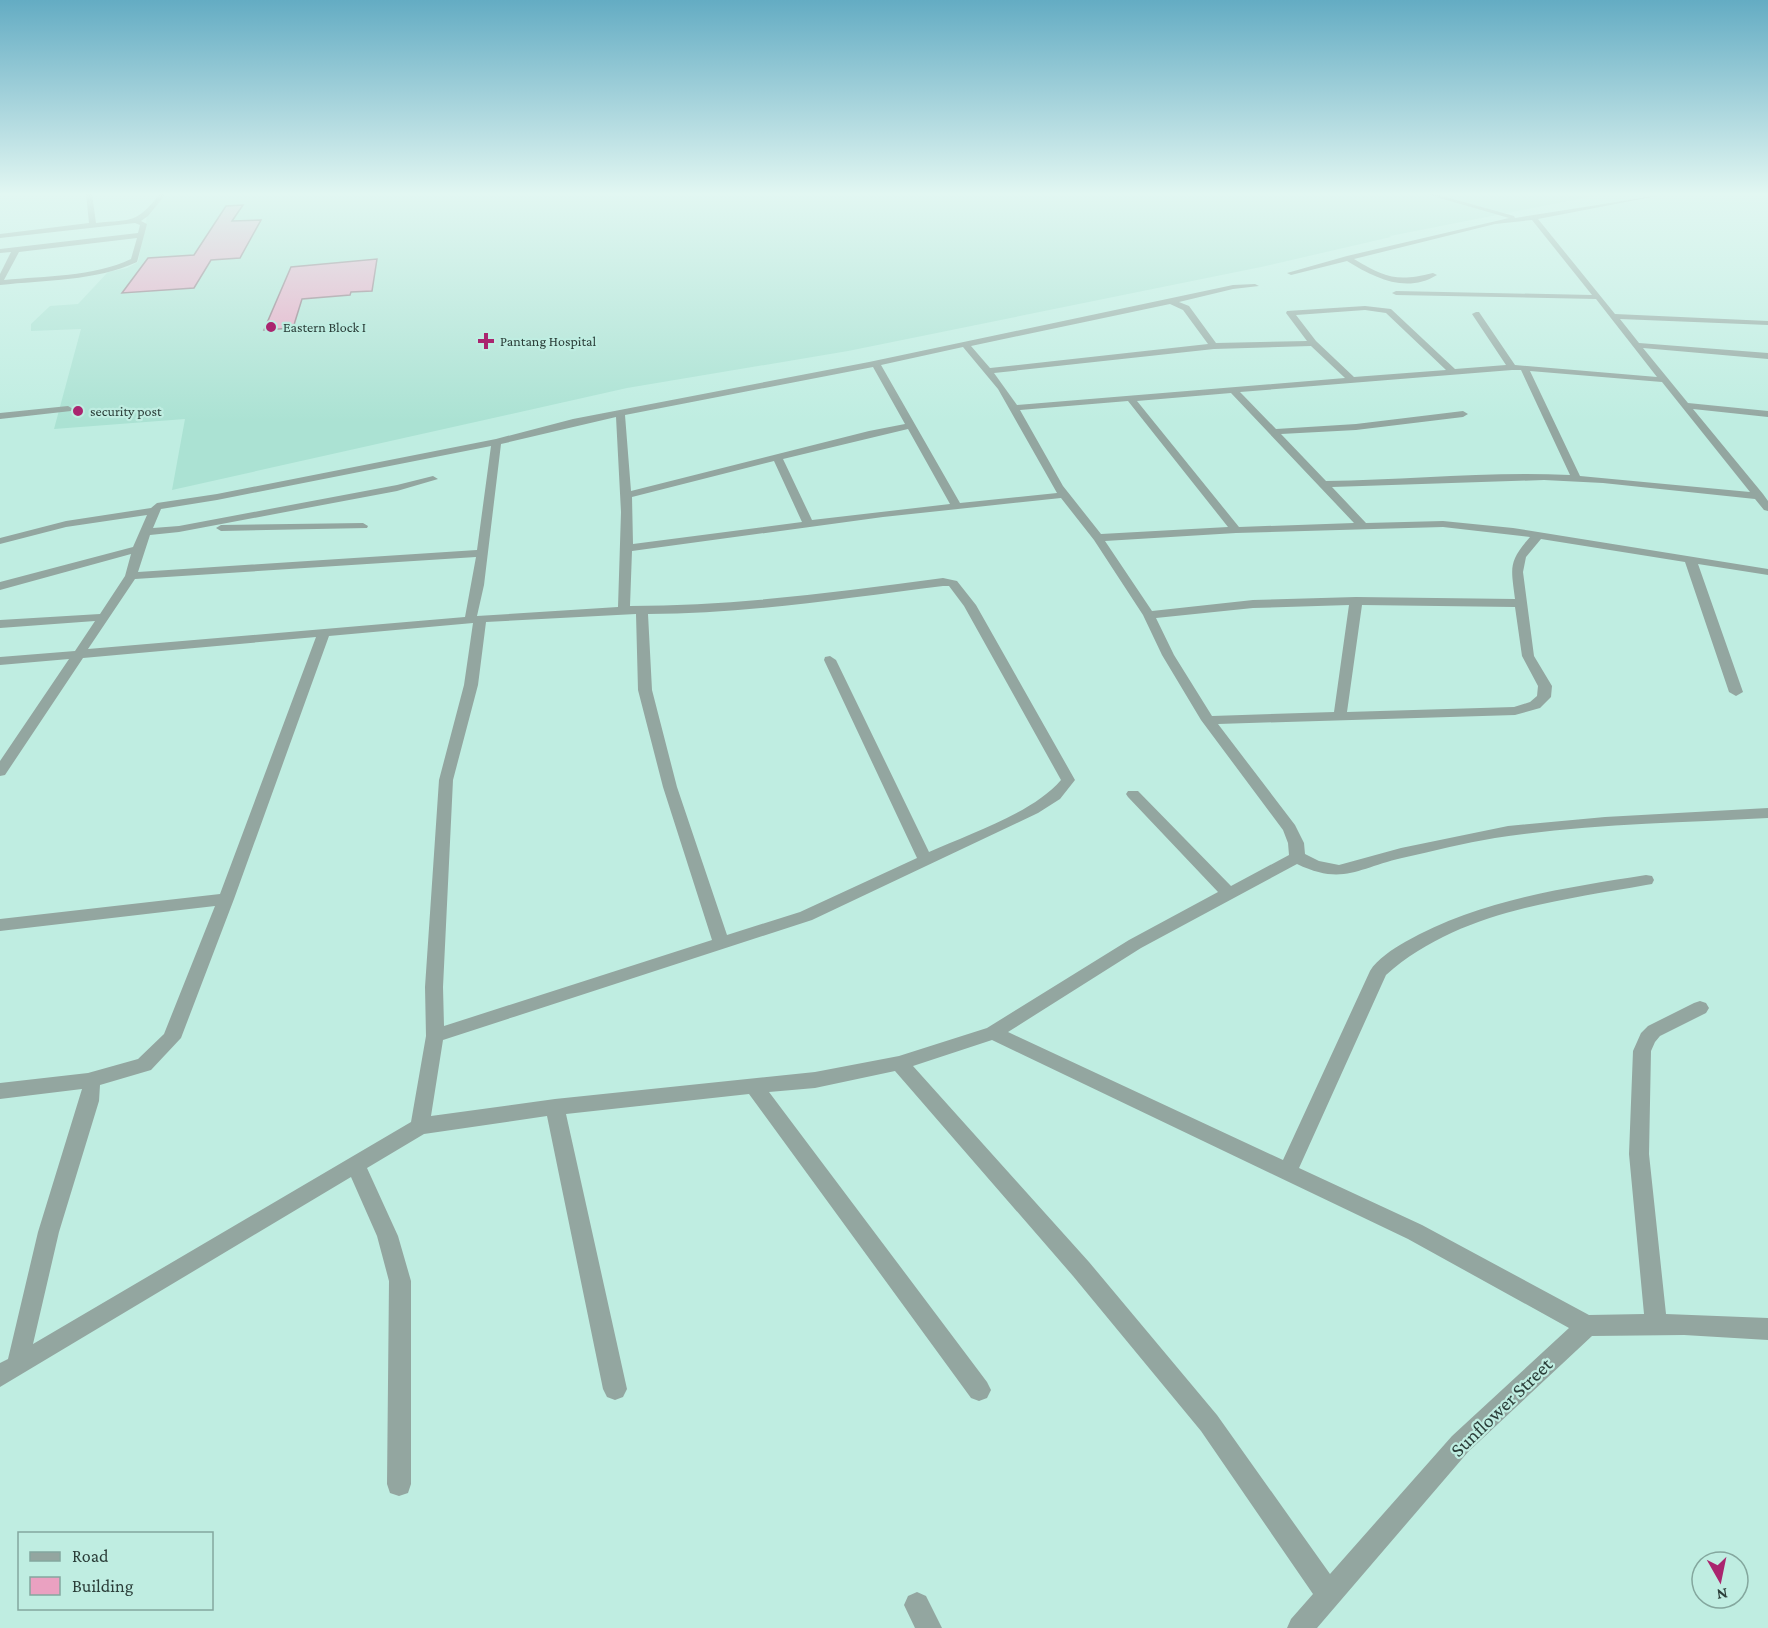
<svg xmlns="http://www.w3.org/2000/svg" width="1768" height="1628" viewBox="0 0 1768 1628" font-family="'Crimson Pro',serif">
  <style>
    .built { fill: #abe2d3 }
    .building { fill: #eaa1c1; stroke: #8b6877; stroke-width: 1.5 }
    .lines { fill: none; stroke-linecap: round; stroke-linejoin: round }
    .street { fill: #93a6a0; fill-rule: evenodd }
    .poi-dot { fill: #aa256f; stroke: #bfede1; stroke-width: 2 }
    .labels { text-anchor: middle; stroke-width: 4.5; stroke-linejoin: round; paint-order: stroke }
    .far-poi-label { font-size: 14px; fill: #2b3e39; stroke: #bfede1; text-anchor: start }
    .near-street-label { font-size: 20px; fill: #2b3e39; stroke: #bfede1 }
  </style>
  <rect width="100%" height="100%" fill="#bfede1"/>
  <!-- built -->
  <path class="built" d="M165 194H1604L1390 236 1391 237 1261 267 848 351 627 388 172 490 185 419 54 429 81 329 31 331V324L50 306 78 304 108 272 127 268 138 262 147 216Z"/>
  <!-- building -->
  <path class="building" d="M243 205 232 221 261 220 240 258 211 260 194 288 122 293 148 258 194 255 226 206Z
    M377 259 372 291 351 292 350 295 302 299 293 328 264 330 291 267Z"/>
  <g class="lines">
    <!-- street -->
    <path class="street" d="M86 194H92L96 223C134 219 135 224 160 194H166L148 216 141 221 147 224 137 262C96 281 45 280 0 285V274L11 252 0 253V249L138 233 140 225 135 223 0 238V234L89 223ZM137 238 131 259C93 277 45 276 4 280L19 252Z
      M1426 194H1435L1514 216 1515 218 1667 194 1538 219 1615 314 1768 321V325L1620 319 1639 343 1768 353V359L1643 348 1688 403 1768 411V417L1693 409 1763 494 1768 501V511L1764 510 1755 499 1603 483 1544 480 1332 487 1366 523 1443 521 1513 528 1768 569V575L1698 564 1743 692 1736 696 1729 692 1685 562 1541 539 1526 557 1523 572 1534 656 1552 686 1551 697 1540 708 1515 715 1218 724 1295 825 1304 843 1305 854 1319 861 1339 865 1401 848 1508 826 1605 817 1768 808V818C1677 823 1585 824 1495 838 1464 843 1433 851 1402 858 1358 868 1343 886 1297 864L1141 948 1008 1032 1283 1160 1370 971C1377 959 1393 949 1405 942 1479 900 1564 888 1646 875L1652 876 1654 880 1652 884 1646 885C1556 901 1457 912 1386 975L1299 1168 1422 1225 1589 1315 1644 1314 1629 1154 1633 1051 1641 1033 1648 1026 1694 1003 1700 1001 1706 1003 1709 1008 1706 1013 1660 1036 1655 1042 1651 1051 1649 1154 1666 1314 1768 1318V1340L1684 1335 1592 1336 1468 1452 1317 1628H1287L1291 1619 1313 1594 1201 1431 1073 1276 895 1071 815 1088 769 1092 987 1382 991 1390 987 1398 979 1401 971 1398 749 1094 566 1114 627 1389 623 1397 615 1400 607 1397 603 1389 547 1116 424 1134 367 1168 398 1236 411 1281V1484L408 1493 399 1496 390 1493 387 1484 389 1281 377 1236 351 1177 0 1387V1363L8 1359 38 1232 82 1089 0 1099V1083L88 1073 138 1059 164 1034 215 906 0 931V919L220 894 316 637 83 658 5 775 0 776V761L69 659 0 665V657L75 651 95 621 0 628V620L100 614 125 576 131 554 0 590V582L133 547 147 515 66 527 0 544V538L66 521 151 508 157 503 217 494 496 439 573 419 869 362 1233 285 1255 284 1259 286 1233 289 1179 302 1189 306 1216 343 1307 341 1286 313 1287 311 1365 306 1391 309 1455 369 1506 365 1472 314 1476 312H1479L1515 365 1657 377 1596 299 1396 295 1392 293 1396 291 1592 295 1532 220 1495 224 1354 259C1386 278 1397 282 1433 273L1437 275C1406 294 1375 278 1347 261L1291 275 1287 273 1347 256 1509 218ZM1170 304 1183 310 1208 344 990 368 971 346ZM1365 310 1386 313 1446 370 1354 377 1316 341 1296 315ZM1311 346 1345 378 1017 405 994 373 1214 349ZM963 347 998 389 1057 493 960 503 881 365ZM873 367 905 424 869 431 631 491 625 415ZM1512 370H1521L1570 475C1488 471 1407 480 1326 481L1281 434 1356 430 1463 417 1468 414 1463 411 1356 424 1276 429 1240 392ZM1530 371 1662 382 1750 492 1580 476ZM1231 393 1354 523 1239 527 1137 401ZM1128 401 1228 527 1101 534 1063 486 1020 410ZM616 417 621 512 618 607 477 616 484 585 501 444ZM908 429 950 504 812 520 783 459ZM491 446 477 550 138 572 150 535 179 532 397 491 438 479 433 476 397 485 179 526 153 528 161 509 217 500ZM774 461 802 522 633 544 632 497ZM1061 498 1094 540 1143 615 1162 655 1201 720 1283 830 1288 843 1289 855 1231 886 1138 791H1128L1126 794 1128 797 1218 892 1129 940 987 1028 899 1056 815 1072 555 1099 431 1116 443 1040 812 920 1038 813 1060 799 1075 780 976 605 957 581 943 578C839 592 735 606 630 606L632 551 883 517ZM1443 527 1530 537C1508 562 1511 567 1515 599L1356 597 1253 600 1152 611 1105 541 1236 533ZM476 557 465 617 88 649 135 579ZM943 586H949L964 606 1061 780C1033 813 969 834 929 852L836 660 830 656 825 657 824 660 917 858 800 912 727 935 677 787 652 690 648 614C746 614 846 598 943 586ZM1349 605 1334 712 1212 716 1174 655 1156 618 1253 608ZM1362 605 1515 607 1522 656 1538 686 1537 696 1530 702 1514 707 1347 712ZM636 614 638 690 663 787 712 940 444 1026 443 987 453 780 478 685 486 622ZM473 623 464 685 439 780 425 987 426 1036 411 1122 33 1344 59 1232 99 1101 100 1085 151 1070 181 1038 234 899 329 636ZM992 1040 1408 1239 1569 1328 1452 1436 1330 1574 1217 1415 1089 1262 913 1066Z
      M68 406 73 409 71 411 0 419V413Z
      M363 523 368 526 367 528 221 531 216 528 221 525Z
      M917 1592 926 1596 942 1628H915L904 1605 908 1596Z"/>
  </g>
  <!-- sky -->
  <linearGradient id="sky" x2="0" y2="1"><stop stop-color="#64acc3"/><stop offset="0.46" stop-color="#e2f7f2"/><stop offset="1" stop-color="#e2f7f2" stop-opacity="0"/></linearGradient>
  <rect width="1768" height="422" fill="url(#sky)"/>
  <!-- markers -->
  <g class="poi-dot">
    <circle cx="271" cy="327" r="6"/>
    <path d="M483 332h6v6h6v6h-6v6h-6v-6h-6v-6h6z"/>
    <circle cx="78" cy="411" r="6"/>
  </g>
  <g class="labels">
    <!-- far-poi labels -->
    <g class="far-poi-label">
      <text x="283" y="332">Eastern Block I</text>
      <text x="500" y="346">Pantang Hospital</text>
      <text x="90" y="416">security post</text>
    </g>
    <!-- near-street labels -->
    <g class="near-street-label">
      <text transform="translate(1501 1407) rotate(-44)" y="7">Sunflower Street</text>
    </g>
  </g>
  <!-- legend -->
  <rect x="18" y="1532" width="195" height="78" fill="#bfede1" stroke="#84a79e" stroke-width="1.5"/>
  <rect x="30" y="1552" width="30" height="9" fill="#93a6a0" stroke="#84a79e" stroke-width="1.5"/>
  <text x="72" y="1562" font-size="18" fill="#2b3e39">Road</text>
  <rect x="30" y="1577" width="30" height="18" fill="#eaa1c1" stroke="#84a79e" stroke-width="1.5"/>
  <text x="72" y="1592" font-size="18" fill="#2b3e39">Building</text>
  <!-- north arrow -->
  <g transform="translate(1720 1580) rotate(171)"><circle r="28" fill="#bfede1" stroke="#84a79e" stroke-width="1.5"/>
  <path d="M0-4.5L10 22L0 15L-10 22Z" fill="#aa256f"/>
  <text y="-9" font-size="16" font-weight="bold" text-anchor="middle" fill="#2b3e39">N</text>
  </g>
</svg>
